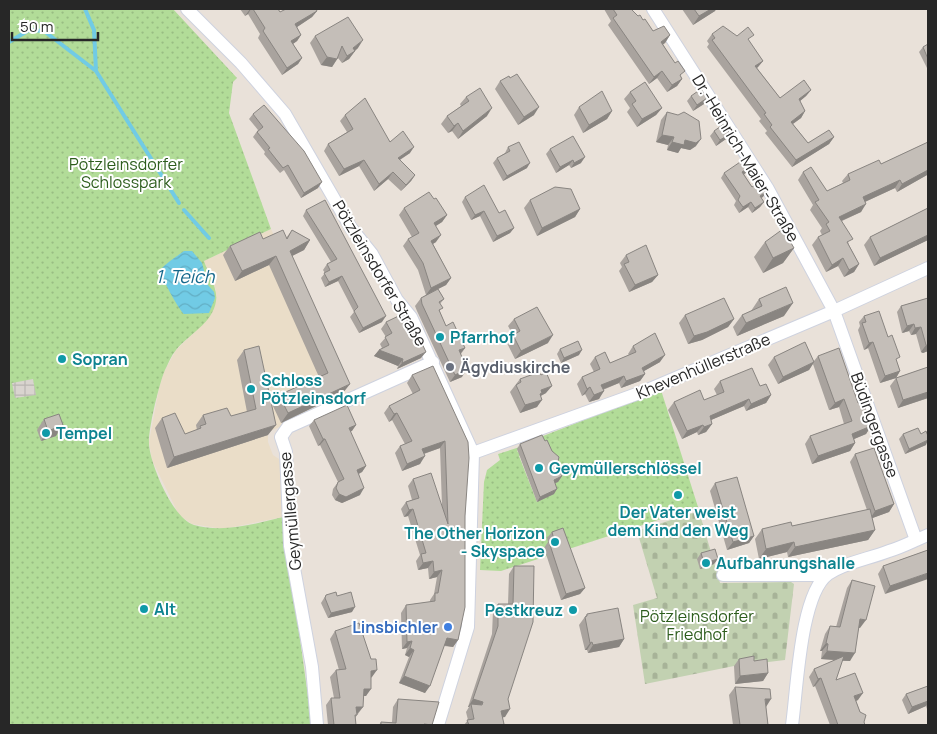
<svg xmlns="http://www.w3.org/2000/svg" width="937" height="734" viewBox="0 0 937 734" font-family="Manrope,sans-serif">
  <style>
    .education { fill: #eaddc8 }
    .cemetery { fill: url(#cemetery-stones) }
    .park { fill: url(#park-dots) }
    .plaza { fill: url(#plaza-grid) }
    .water { fill: url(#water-waves) }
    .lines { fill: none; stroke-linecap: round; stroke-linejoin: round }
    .stream { stroke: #71cbe5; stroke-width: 4 }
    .minor-casing { stroke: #ced2df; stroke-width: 14 }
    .minor { stroke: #fff; stroke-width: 12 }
    .wall { fill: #a9a39e }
    .shaded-wall { fill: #898581 }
    .building { fill: #c4beb8; stroke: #898581 }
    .culture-dot { fill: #0f9aa8; stroke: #fff; stroke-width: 2 }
    .worship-dot { fill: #6b7280; stroke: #fff; stroke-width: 2 }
    .shop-dot { fill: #3f7fe0; stroke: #fff; stroke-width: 2 }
    .labels { text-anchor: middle; stroke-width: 4; stroke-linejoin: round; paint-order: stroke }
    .street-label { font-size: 16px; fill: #272727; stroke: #fff }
    .park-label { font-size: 16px; fill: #2d5d1d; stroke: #fff }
    .culture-label { font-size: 16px; font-weight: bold; fill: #0d838f; stroke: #fff; text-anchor: start }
    .worship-label { font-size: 16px; font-weight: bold; fill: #5b616d; stroke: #fff; text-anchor: start }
    .shop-label { font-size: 16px; font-weight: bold; fill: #366cbe; stroke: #fff; text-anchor: end }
    .water-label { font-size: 18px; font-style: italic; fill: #15688c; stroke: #fff }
  </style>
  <defs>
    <pattern id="cemetery-stones" width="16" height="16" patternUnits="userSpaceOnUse" patternTransform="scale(1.25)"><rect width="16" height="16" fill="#c2d1b1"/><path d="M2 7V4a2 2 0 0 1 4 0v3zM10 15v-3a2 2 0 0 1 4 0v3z" fill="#a7b398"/></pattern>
    <pattern id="park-dots" width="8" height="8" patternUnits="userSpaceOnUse" patternTransform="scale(1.25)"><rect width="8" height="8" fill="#b2dc98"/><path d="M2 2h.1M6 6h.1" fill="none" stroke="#99bd83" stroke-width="1.8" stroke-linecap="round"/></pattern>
    <pattern id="plaza-grid" width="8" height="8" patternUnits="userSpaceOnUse" patternTransform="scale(1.25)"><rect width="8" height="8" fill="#d9d4cf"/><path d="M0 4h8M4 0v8" fill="none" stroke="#bab6b2"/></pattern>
    <pattern id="water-waves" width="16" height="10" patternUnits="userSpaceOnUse" patternTransform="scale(1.25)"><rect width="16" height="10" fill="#71cbe5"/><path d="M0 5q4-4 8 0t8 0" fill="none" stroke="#62aec4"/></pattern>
  </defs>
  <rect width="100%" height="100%" fill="#e9e1d9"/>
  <!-- education -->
  <path class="education" d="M271 229 348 397 268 432V442L273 455 279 459 285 494 283 517 223 529 192 524 179 515 152 460 149 442 159 388 164 372 176 350 203 324 216 290 204 261Z"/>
  <!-- cemetery -->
  <path class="cemetery" d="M699 511 720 583 791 582 794 584 785 660 734 666 645 684 633 605 657 598 637 531Z"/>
  <!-- park -->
  <path class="park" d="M9 9H173L237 78 233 82 229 113 271 229 204 261C208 273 218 288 216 301 213 323 189 334 176 350 171 356 168 364 165 370 159 384 148 430 149 444 150 464 173 519 194 525 224 533 254 524 283 517L312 725H9Z
    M661 390 698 507 501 571 480 570 484 482 487 470 500 460 498 454 523 446 517 451 521 455 519 456 537 502 538 438Z"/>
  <!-- plaza -->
  <path class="plaza" d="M33 379 36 395 15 398 12 383Z"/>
  <!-- water -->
  <path class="water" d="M184 251H192L202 263 208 285 214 292 215 298 209 313 184 314C179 310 161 277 160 270 167 262 175 258 184 251Z"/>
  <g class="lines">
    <!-- stream -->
    <path class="stream" d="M85 9 94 30 96 71 179 203
      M9 42 29 30 44 31 96 71
      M184 210 209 238"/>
    <!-- minor casing -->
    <g class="minor-casing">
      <path id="minor" d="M187 9 241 63 285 114 351 228 372 254 397 300 411 317 473 453 468 627 438 725
        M653 9 768 189 834 311 916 540
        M473 453 645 391 834 311 928 268
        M723 575H827
        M317 725 312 667 290 546 286 452 281 437 288 427 433 362
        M792 725C797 691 800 594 828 574 846 562 869 559 889 551 903 547 915 540 928 535"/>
    </g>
    <!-- minor -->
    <use href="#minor" class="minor"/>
  </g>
  <!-- wall -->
  <path class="wall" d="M240 9H278L280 12 317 11 312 17 297 27 301 35 297 41 293 44 302 58 298 64 282 75 258 38 260 34 248 14 245 16Z
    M604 9H631L638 16 643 20 653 31 670 35 665 43 663 44 682 79 677 86 667 92 657 78 649 84 608 25 611 21Z
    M682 9H716L715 11 693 25Z
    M712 34 737 36 749 41 763 61 757 68 780 98 811 90 806 96 800 101 805 111 801 118 793 124 808 143 834 137 829 144 792 167 765 133 767 131 759 121 761 119 707 47 709 44 707 41Z
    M315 36 358 48 355 51 349 59 342 63 338 58 332 67 321 65 310 43Z
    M928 44V70L919 52 923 47Z
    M500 81 534 115 518 125 495 89Z
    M630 92 662 108 656 115 637 127 627 112 630 108 624 99Z
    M691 96 704 104 693 111 687 101Z
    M466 97 487 116 458 139 452 131 448 133 441 124 447 116 461 106 460 104Z
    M579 107 612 111 607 119 583 133 574 115Z
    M667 112 696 146 690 150 681 148 678 153 667 150 668 145 656 142 661 120Z
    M253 114 318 188 301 198 284 170 280 173 264 154 265 152 253 137 258 130 249 119Z
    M345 115 410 153 400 160 415 175 411 181 401 191 388 179 374 191 359 166 339 176 324 151 328 144 347 132 340 121Z
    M714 131 730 134 726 139 716 146 710 136Z
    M928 142V177L927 175 897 192 895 188 865 202 861 212 842 221 849 245 859 264 854 272 844 277 838 266 826 272 812 245 818 237 822 235 820 231 822 228 810 210 813 205 798 180 803 172 827 191 843 183 842 181 848 174 881 164Z
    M508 147 527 168 503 181 493 163 497 158 505 153Z
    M550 149 581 163 571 168 569 165 556 173 546 154Z
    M751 166 747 172 744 174 752 187 767 191 761 198 764 202 760 207 752 213 748 207 739 213 734 205 736 201 721 178 724 173Z
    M465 197 514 228 510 233 493 242 480 216 471 220 462 202Z
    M434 199 447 215 442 222 436 226V242L433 244 451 278 446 285 438 289 444 299 440 304V312L446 326 465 348 461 354 462 377 450 382 417 311 415 306 421 298 426 295 418 270 403 246 408 239 412 237 399 215 404 208Z
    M530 200 580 209 575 217 537 236 524 208Z
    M928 208V241V240L874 266 864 245 870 237Z
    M306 210 382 322 359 333 350 317 354 312 338 281 325 287 321 278 325 273 323 270 327 264 331 262 303 216Z
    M292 230 310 240 304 250 292 256 343 393 281 423 272 404 279 395 319 377 269 265 235 281 223 255 230 246 263 239 286 238Z
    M765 242 794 248 783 263 763 273 754 257Z
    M626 255 658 275 652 282 629 292 619 271 622 267 620 263Z
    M928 298V351L923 353 921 352 916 334 911 335 909 331 902 333 897 312 901 306Z
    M759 299 784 316 737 336 733 327 742 315 751 311Z
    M685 315 734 319 728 327 702 340 688 344 679 323Z
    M864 316 888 337 900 371 896 378 880 383 868 348 864 350 858 330 860 326 859 322Z
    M514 319 548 343 515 359 507 343 513 335 508 326Z
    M386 322 421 358 397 369 398 366 374 356 379 350 382 348 380 344 386 337 381 329Z
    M633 346 660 362 644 371 645 374 640 381 621 388 619 383 603 390 599 399 589 402 585 394 582 396 577 384 582 377 594 372 590 364 595 357 610 363 629 355 628 354Z
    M560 349 579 355 561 363 557 354Z
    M244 350 268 435 167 468 155 428 162 418 185 434 197 430 196 425 203 415 231 416 247 412 237 360Z
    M818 356 858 403 871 426 866 434 854 439 855 443 850 451 812 464 805 444 810 436 844 424 839 407 829 410 813 364 809 370 778 384 768 365 774 357 814 361Z
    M928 367V398L898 408 890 386 896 378Z
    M412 375 468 442 458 640 453 647 444 646 425 693 399 683 409 657 405 655 407 648 402 649 401 613 406 605 430 602V600L434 594 437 577 429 579 428 568 418 570 416 561 420 555 408 516 404 517 401 509 406 502 412 500 408 486 413 479 442 506 440 448 424 454 420 464 402 471 395 453 400 446 405 444 392 420 389 422 384 413 389 406 413 394 407 383Z
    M520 379 546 393 541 396 537 407 520 413 510 392Z
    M720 381 760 386 771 395 766 403 746 411 744 406 711 420 712 424 706 432 698 435 697 432 682 439 668 410 674 402 704 400 717 395 714 389Z
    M44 419 56 436 41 441 37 430Z
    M314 420 356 425 350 432 366 466 362 472 359 474 360 495 342 503 335 500 332 495 333 489 338 482 320 445 318 446 309 426Z
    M903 434 926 445 905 454 899 439Z
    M545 441 557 466 562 476 558 482 555 483 554 494 537 502 517 449 520 444Z
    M855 454 894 504 889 512 872 518 875 530 868 540 788 557 787 552 759 559 755 539 762 529 792 526 867 510 850 462Z
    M715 483 754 536 749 543 727 550 710 491Z
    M552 532 585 588 580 594 561 600 544 548 548 542 547 538Z
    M928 550 885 594 878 574 883 566Z
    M701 553 714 564 700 569 697 559Z
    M514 566H534L508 699 505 717H503V725H464L468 720 466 712 469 707H468L492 634 493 611 498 604H508L509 574Z
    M852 580 860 628H859L850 661H842L836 680 858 700 856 701 865 725H830L815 686 813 687 809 677 814 669 835 660 821 659 822 651H820L825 634 830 626 836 627 847 588Z
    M326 595 337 596 352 612 328 618 321 603Z
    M587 614 624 639 619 647 588 653 587 650H585L579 625Z
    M335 631 372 677 371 678 366 696H363V707L355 718 356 725H328L326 705 331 698H334L330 677 336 670H339L330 639Z
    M739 659 754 661 768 673 763 681 735 684 734 666Z
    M928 686V709H927L926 706 908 714 902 700 906 694Z
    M735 687 766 707 768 725H733L729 695Z
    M398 699 432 725H379L381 722H392L393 707Z"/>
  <!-- shaded-wall -->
  <path class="shaded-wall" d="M250 9H251L248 14 245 16Z
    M711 9H716L715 11 693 25 699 16Z
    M317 11 312 17 291 31 295 24Z
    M301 35 297 41 287 48 291 41Z
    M670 35 665 43 656 49 661 42Z
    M363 40 358 48 353 52 355 51 349 59 342 63 353 48Z
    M327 57 337 59 332 67 321 65Z
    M302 58 298 64 282 75 287 68Z
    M763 61 758 67 751 73 755 66Z
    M662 71 657 78 649 84 654 77Z
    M682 79 677 86 667 92 672 85Z
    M811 90 806 96 794 106 799 99Z
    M707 98 704 104 693 111 697 105Z
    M539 107 534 115 518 125 524 117Z
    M492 108 487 116 458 139 463 131Z
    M662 108 656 115 637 127 642 119Z
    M612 111 607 119 583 133 589 125Z
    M805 111 801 118 787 128 791 122Z
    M458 123 452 131 448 133 454 126Z
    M730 134 726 139 716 146 720 140Z
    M662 135 674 137 668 145 656 142Z
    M834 137 829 144 792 167 796 160Z
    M701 139 696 146 690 150 681 148 678 153 667 150 672 142Z
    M414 147 410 153 393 164 398 158Z
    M585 157 581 163 571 168 574 163Z
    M364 160 359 166 339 176 344 169Z
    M573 160 569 165 556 173 560 167Z
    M530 163 527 168 503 181 507 176Z
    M751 166 747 172 739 178 742 172Z
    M928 170V173L927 175 897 192 902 184Z
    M393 172 388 179 374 191 379 184Z
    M415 175 411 181 401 191 406 185Z
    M900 180 895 188 858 205 863 197Z
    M322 182 318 188 301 198 304 193Z
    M767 191 763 197 756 201 760 196Z
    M751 202 748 207 739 213 743 207Z
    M764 202 760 207 752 213 755 208Z
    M866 204 861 212 834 224 839 217Z
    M580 209 575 217 537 236 542 228Z
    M484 211 480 216 471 220 475 215Z
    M447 215 442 222 429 230 434 223Z
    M514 228 510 233 493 242 497 236Z
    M441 235 436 242 426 248 431 241Z
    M928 235V240L874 266 880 258Z
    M310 240 304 250 284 260 290 251Z
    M794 248 783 263 763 273 773 258Z
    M276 256 269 265 235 281 242 271Z
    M843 258 838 266 826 272 832 265Z
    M859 264 854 272 844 277 849 270Z
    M658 275 652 282 629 292 635 285Z
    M342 276 338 281 325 287 329 282Z
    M451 278 446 285 426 295 431 288Z
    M793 303 784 316 737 336 746 323Z
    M386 316 382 322 359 333 363 328Z
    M734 319 728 327 702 340 688 344 694 336Z
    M914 324 909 331 902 333 907 326Z
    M921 327 916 334 911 335 915 328Z
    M553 335 548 343 515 359 521 351Z
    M873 342 868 348 864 350 869 343Z
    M926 345 928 346V351L923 353 921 352Z
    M465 348 459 355V350Z
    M379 350 403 359 398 366 374 356Z
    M582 350 579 355 561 363 564 358Z
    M426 352 421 358 397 369 402 363Z
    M665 355 660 362 637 375 642 368Z
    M814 362 809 370 778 384 783 377Z
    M467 369 462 377 450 382 455 375Z
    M900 371 896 378 880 383 885 376Z
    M645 374 640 381 621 388 626 381Z
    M624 376 619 383 596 392 601 385Z
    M350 384 343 393 281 423 288 413Z
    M552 386 546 393 540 396 537 400 541 390Z
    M590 387 585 394 582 396 587 389Z
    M604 391 599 399 589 402 594 395Z
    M928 392V398L898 408 903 400Z
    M771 395 766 403 746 411 751 404Z
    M749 399 744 406 704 423 710 416Z
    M844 399 839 407 829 410 835 403Z
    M542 400 537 407 520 413 525 405Z
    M397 413 392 420 389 422 394 414Z
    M712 424 706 432 698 435 704 427Z
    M63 425 56 436 41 441 48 431Z
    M276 425 268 435 167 468 174 457Z
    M356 425 352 431 344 434 349 428Z
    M703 425 697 432 682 439 687 431Z
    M871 426 866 434 847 442 852 434Z
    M323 439H325L320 445 318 446Z
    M928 440 926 445 905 454 909 449Z
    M445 441 440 448 417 456 422 449Z
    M855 443 850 451 812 464 818 456Z
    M425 456 420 464 402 471 407 464Z
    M366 466 362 472 353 476 357 470Z
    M562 476 558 482 550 485 554 480Z
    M364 488 360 495 342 503 335 500 339 494Z
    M557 489 554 494 537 502 540 497Z
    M894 504 889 512 870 519 875 511Z
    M413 509 408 516 404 517 409 510Z
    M875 530 868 540 788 557 795 547Z
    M754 536 749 543 727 550 733 542Z
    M794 542 787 552 759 559 766 549Z
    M718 559 714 564 700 569 704 563Z
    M433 561 428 568 418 570 423 563Z
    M442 570 437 577 429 579 434 572Z
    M928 573V579L885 594 890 586Z
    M585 588 580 594 561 600 566 594Z
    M355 607 352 612 328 618 331 613Z
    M860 619 866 620 860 628 855 627Z
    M447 638 458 640 453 647 442 645Z
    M624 639 619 647 588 653 593 645Z
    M412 641 407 648 402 649 407 642Z
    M592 642 587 650H585L590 643Z
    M826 643 828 644 822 651H820Z
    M410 648 414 650 409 657 405 655Z
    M827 651 855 653 850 661 821 659Z
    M377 670 372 677 366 678 371 671Z
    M768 673 763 681 735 684 740 676Z
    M404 676 430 686 425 693 399 683Z
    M821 678 815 686 813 687 818 679Z
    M364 689H371L366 696H359Z
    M863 693 858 700 848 704 854 696Z
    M473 699 483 702 477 710 471 704 469 707H468Z
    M765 699H771L766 707Z
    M928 701V703L926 706 908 714 912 707Z
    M356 707H363L357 714H351Z
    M510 709 505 717 496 719 501 711Z"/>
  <!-- building -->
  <path class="building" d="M253 9H278L280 12 286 9H316L317 11 295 24 301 35 291 41 302 58 287 68 263 31 265 28Z
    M613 9H631L638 16 640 15 643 20 645 19 653 31 664 26 670 35 661 42 675 63 678 61 685 71 680 75 682 79 672 85 662 71 654 77 613 18 617 15Z
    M694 9H711L699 16Z
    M348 17 363 40 353 48 355 51 347 56 342 46 337 59 327 57 315 36Z
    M723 26 737 36 748 27 754 35 748 39 763 61 755 66 780 98 804 80 811 90 799 99 805 111 791 122 808 143 829 130 834 137 796 160 770 127 772 125 764 114 766 113 712 40 715 38 712 34Z
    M928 44V59L923 47Z
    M517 74 539 107 524 117 500 81 509 76 510 78Z
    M645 82 662 108 642 119 632 104 636 101 630 92Z
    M480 88 492 108 463 131 458 123 454 126 447 116 469 101 466 97Z
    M701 89 707 98 697 105 691 96Z
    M602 91 612 111 589 125 579 107Z
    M365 98 390 142 403 131 414 147 398 158 415 175 406 185 393 172 379 184 364 160 344 169 328 144 353 129 345 115Z
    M264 105 304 151 322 182 304 193 288 165 283 168 268 149 270 148 257 132 263 127 253 114Z
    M667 112 678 115 684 112 699 121 701 139 696 143 685 140 684 145 672 142 674 137 662 135Z
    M724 124 730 134 720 140 714 131Z
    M573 136 585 157 574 163 573 160 560 167 550 149Z
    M519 142 530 163 507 176 497 158 510 151 508 147Z
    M928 142V170L902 184 900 180 863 197 866 204 839 217 853 239 847 242 859 264 849 270 843 258 832 265 818 237 830 231 826 224 829 222 815 202 819 200 803 172 811 167 827 191 850 180 848 174 879 160 881 164Z
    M746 158 751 166 742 172 752 187 761 181 767 191 760 196 764 202 755 208 751 202 743 207 738 200 740 196 724 173Z
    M484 185 499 213 505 210 514 228 497 236 484 211 475 215 465 197Z
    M555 187 571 189 580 209 542 228 530 200Z
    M429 192 434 199 436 198 447 215 434 223 441 235 431 241 451 278 431 288 423 263 408 239 419 233 404 208Z
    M325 200 386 316 363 328 354 311 358 307 342 276 329 282 324 273 330 270 327 264 337 259 306 210Z
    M928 208V235L880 258 870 237Z
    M783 229 794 248 773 258 765 242Z
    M283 230 287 239 292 230 310 240 290 251 350 384 288 413 279 395 328 373 276 256 242 271 230 246 260 232 263 239Z
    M646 245 658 275 635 285 624 264 629 262 626 255Z
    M786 287 793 303 746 323 742 315 762 306 759 299Z
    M438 289 444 299 439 302 443 308 439 310 446 326 453 322 465 348 459 350 467 369 455 375 422 304 421 298Z
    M724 298 734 319 707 332 694 336 685 315Z
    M928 298V346L926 345 921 327 915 328 914 324 907 326 901 306Z
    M537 307 553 335 521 351 513 335 520 331 514 319Z
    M879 311 888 337 892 335 900 357 896 359 900 371 885 376 873 342 869 343 862 323 866 322 864 316Z
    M407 312 426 352 402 363 403 359 379 350 389 345 385 337 392 333 386 322Z
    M655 333 665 355 642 368 645 374 626 381 624 376 601 385 604 391 594 395 590 387 587 389 582 377 600 369 595 357 605 352 610 363 636 352 633 346Z
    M578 341 582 350 564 358 560 349Z
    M805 342 814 362 783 377 774 357Z
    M259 346 276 425 174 457 162 418 175 413 185 434 201 428 200 426 206 424 203 415 227 408 231 416 256 409 244 350Z
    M839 348 858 403 863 401 871 426 852 434 855 443 818 456 810 436 852 421 844 399 835 403 818 356Z
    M433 366 468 442 469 458 465 516V607L458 640 447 638 430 686 404 676 414 650 410 648 412 641 407 642 406 605 435 601V593H438L442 570 434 572 433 561 423 563 421 554 426 553 413 509 409 510 406 502 419 498 413 479 431 473 448 524 445 441 422 449 425 456 407 464 400 446 412 441 397 413 394 414 389 406 420 390 412 375Z
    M928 367V392L903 400 896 378Z
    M752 368 760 386 766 384 771 395 751 404 749 399 710 416 712 424 704 427 703 425 687 431 674 402 700 390 704 400 724 392 720 381Z
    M539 372 541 375 546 372 552 386 541 390 542 393 540 394 542 400 525 405 516 385 521 382 520 379Z
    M347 405 356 425 349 428 366 466 357 470 364 488 346 497 339 494 336 488 338 482 344 479 325 439H323L314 420Z
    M59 414 63 425 48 431 44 419Z
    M918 428 921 434 926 431 928 436V440L909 449 903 434Z
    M542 435 545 441 547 440 552 451 559 457 557 466 562 476 554 480 557 489 540 497 520 444Z
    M874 448 894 504 875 511 855 454Z
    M737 477 754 536 733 542 715 483Z
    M870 509 875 530 795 547 794 542 766 549 762 529 791 522 792 526Z
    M563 528 585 588 566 594 549 542 554 540 552 532Z
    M715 549 718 559 704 563 701 553Z
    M928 550V573L890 586 883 566Z
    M514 566H534L533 622 508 699 510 709 501 711 504 724 501 725H469L467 720 474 719 471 704 482 705 483 702 473 699 498 626V604H513Z
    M852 580 875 586 866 620 860 619 855 653 827 651 828 644 826 643 830 626 840 627Z
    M336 592 337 596 351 592 355 607 331 613 325 598 326 595Z
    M618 608 624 639 593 645 592 642 590 643 585 617 587 616V614Z
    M359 623 371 659H376L377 670 371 671V689H364L363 707H356L357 715H355L356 725H334L331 698H340L336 670 346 669 335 631Z
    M754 656V661L767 659 768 673 740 676 739 659Z
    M844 656 836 680 855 673 863 693 854 696 860 712 866 715 864 722 865 725H838L821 678 818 679 814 669Z
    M928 686V701L912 707 906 694Z
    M735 687 770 689 771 699H765L768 725H740Z
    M398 699 439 702 432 725 424 724 423 725H381V722L396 723Z"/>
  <!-- markers -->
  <g class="culture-dot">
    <circle cx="440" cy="337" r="5"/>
    <circle cx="62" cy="359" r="5"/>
    <circle cx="251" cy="389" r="5"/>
    <circle cx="46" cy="433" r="5"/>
    <circle cx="539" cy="468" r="5"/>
    <circle cx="678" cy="495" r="5"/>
    <circle cx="555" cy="542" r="5"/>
    <circle cx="706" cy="563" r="5"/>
    <circle cx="144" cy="609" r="5"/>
    <circle cx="573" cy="610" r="5"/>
  </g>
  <circle class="worship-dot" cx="450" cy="367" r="5"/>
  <circle class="shop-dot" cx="448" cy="627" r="5"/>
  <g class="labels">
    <!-- street labels -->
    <g class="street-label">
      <text transform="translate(746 158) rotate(59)" y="6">Dr.-Heinrich-Maier-Straße</text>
      <text transform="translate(380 273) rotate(59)" y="6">Pötzleinsdorfer Straße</text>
      <text transform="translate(703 366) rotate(-23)" y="6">Khevenhüllerstraße</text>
      <text transform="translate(875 425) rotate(70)" y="6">Büdingergasse</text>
      <text transform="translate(290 511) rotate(-95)" y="6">Geymüllergasse</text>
    </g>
    <!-- park labels -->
    <g class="park-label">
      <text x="126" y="170">Pötzleinsdorfer<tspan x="126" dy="18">Schlosspark</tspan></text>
      <text x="697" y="622">Pötzleinsdorfer<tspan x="697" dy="18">Friedhof</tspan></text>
    </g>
    <!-- culture labels -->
    <g class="culture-label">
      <text x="450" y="343">Pfarrhof</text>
      <text x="72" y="365">Sopran</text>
      <text x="261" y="386">Schloss<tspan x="261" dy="18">Pötzleinsdorf</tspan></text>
      <text x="56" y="439">Tempel</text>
      <text x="549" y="474">Geymüllerschlössel</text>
      <text x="678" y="518" text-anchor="middle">Der Vater weist<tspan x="678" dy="18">dem Kind den Weg</tspan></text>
      <text x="545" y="539" text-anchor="end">The Other Horizon<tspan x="545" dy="18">- Skyspace</tspan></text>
      <text x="716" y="569">Aufbahrungshalle</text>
      <text x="154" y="615">Alt</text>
      <text x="563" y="616" text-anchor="end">Pestkreuz</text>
    </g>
    <!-- worship labels -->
    <g class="worship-label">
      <text x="460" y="373">Ägydiuskirche</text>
    </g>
    <!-- shop labels -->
    <g class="shop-label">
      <text x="438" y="633">Linsbichler</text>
    </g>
    <!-- water labels -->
    <g class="water-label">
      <text x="185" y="283">1. Teich</text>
    </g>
  </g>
  <!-- border -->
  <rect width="937" height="734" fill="none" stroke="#272727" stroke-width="20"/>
  <!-- scale -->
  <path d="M12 32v8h86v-8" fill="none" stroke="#272727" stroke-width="2.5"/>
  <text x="20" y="32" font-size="15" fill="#272727" stroke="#ffffff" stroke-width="4" paint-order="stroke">50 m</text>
</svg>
